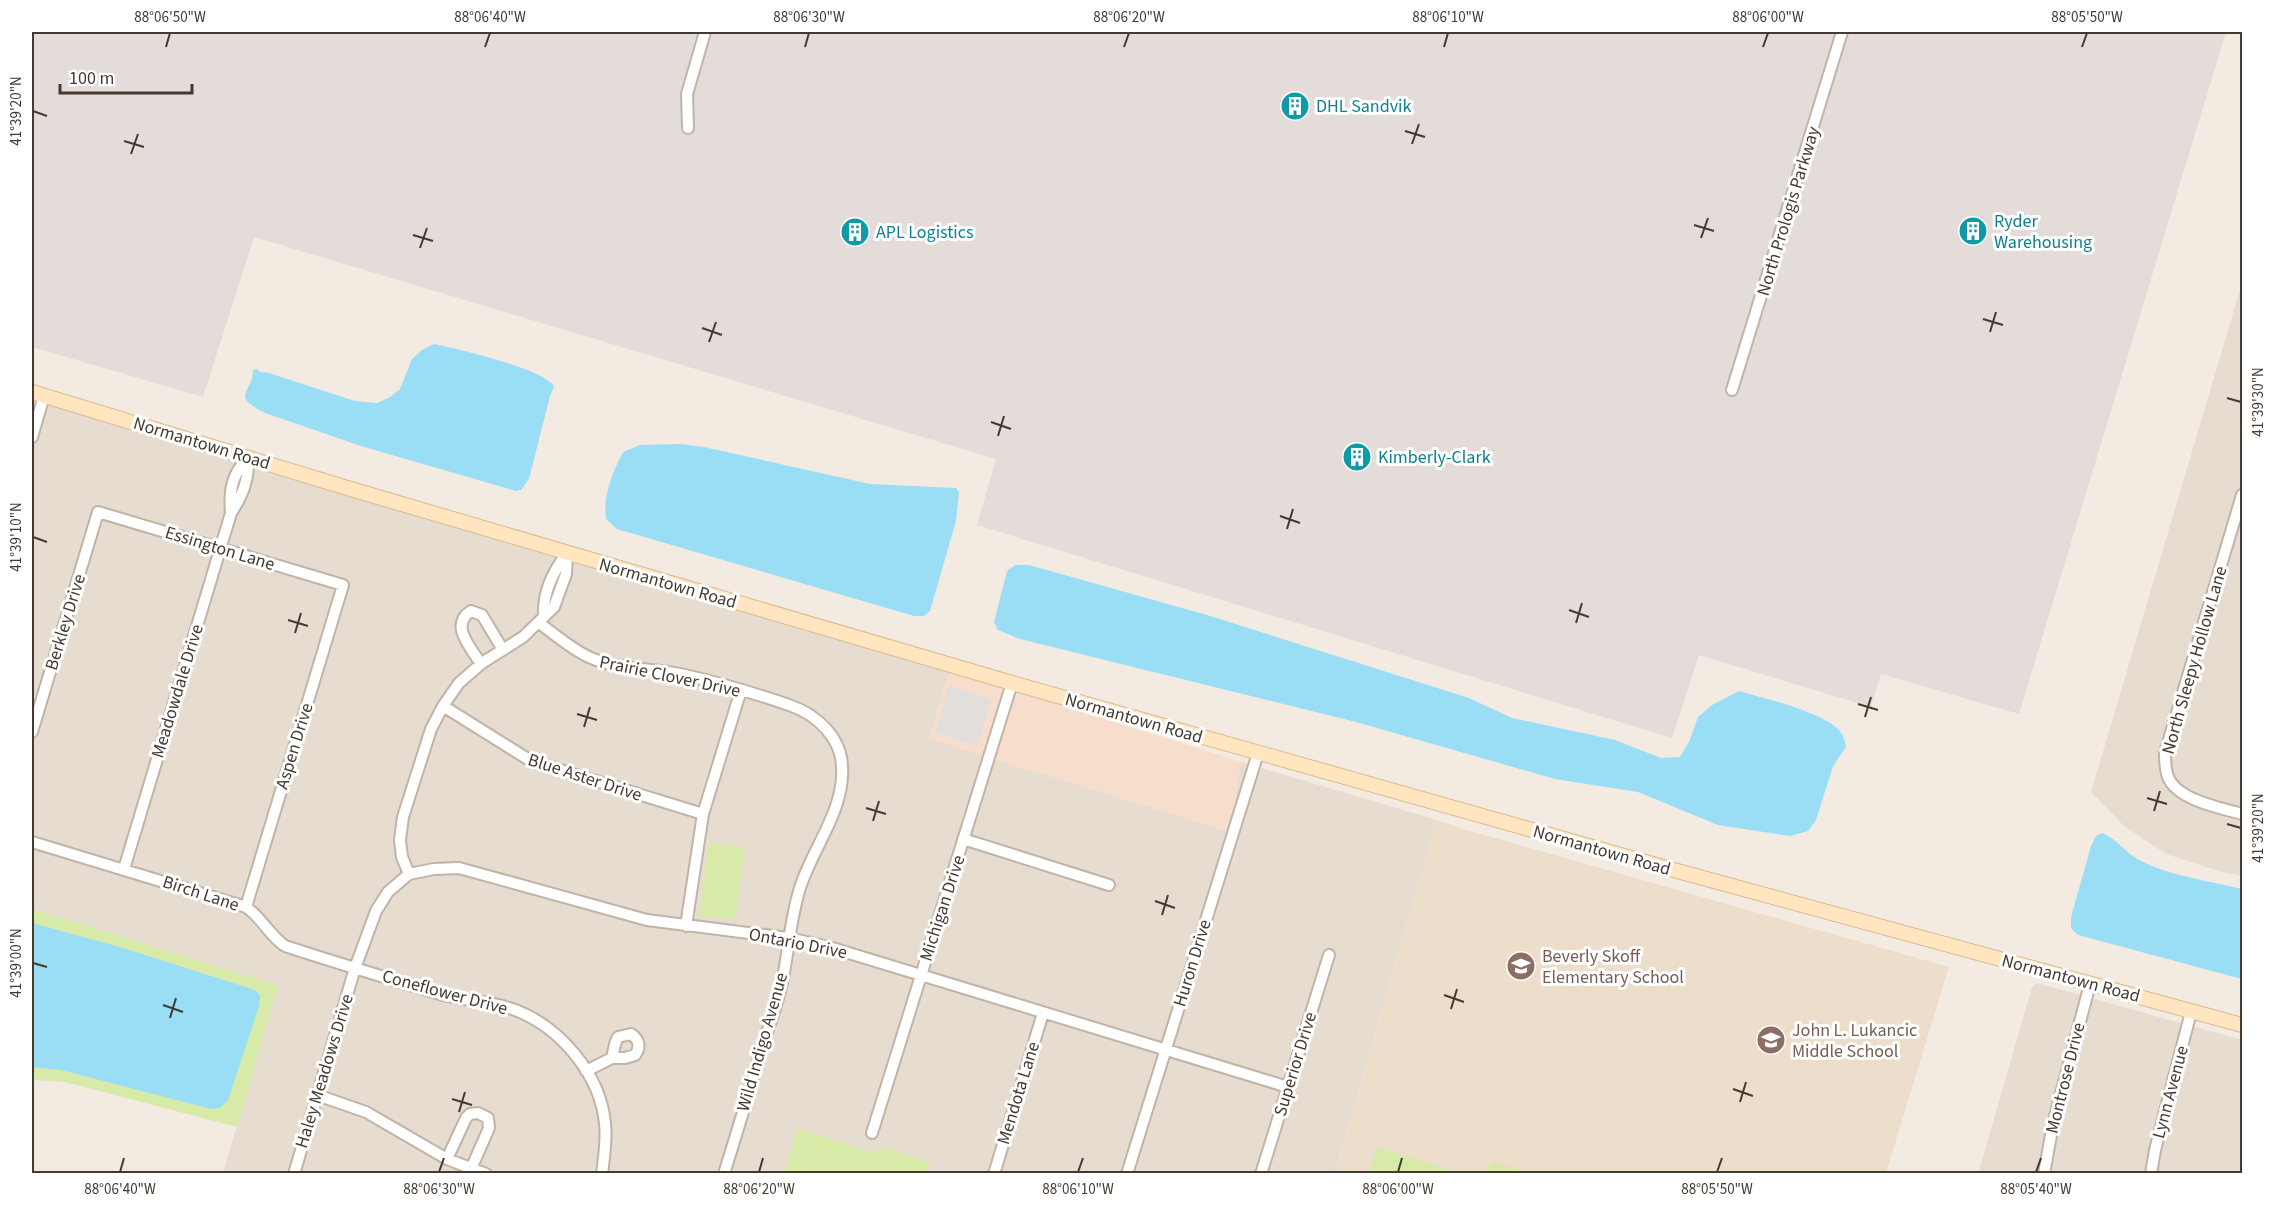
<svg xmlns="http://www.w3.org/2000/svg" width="2274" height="1205" viewBox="0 0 2274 1205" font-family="'Source Sans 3',sans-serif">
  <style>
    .residential { fill: #e7dcd0 }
    .commercial { fill: #f7ddcb }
    .industrial { fill: #e4dcd8 }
    .education { fill: #eddecb }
    .green { fill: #d7eaa7 }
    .parking { fill: #e2dedb }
    .water { fill: #99def5 }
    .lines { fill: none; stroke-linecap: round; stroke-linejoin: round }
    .street-casing { stroke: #c1b4a7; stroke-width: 14 }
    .secondary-casing { stroke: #d9ba90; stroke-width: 16 }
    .street { stroke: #fff; stroke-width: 10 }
    .secondary { stroke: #ffe5c0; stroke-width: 14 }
    .ticks { fill: none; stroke: #443a32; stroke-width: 2 }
    .labels { text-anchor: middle; stroke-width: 6; stroke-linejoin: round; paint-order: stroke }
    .culture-label { font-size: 18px; fill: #0d838f; stroke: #fff; text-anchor: start }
    .street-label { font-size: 18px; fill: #443a32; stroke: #fff }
    .education-label { font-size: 18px; fill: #785e54; stroke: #fff; text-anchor: start }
    .neatline { fill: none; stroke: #443a32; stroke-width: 2 }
    .ticks-label { font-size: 15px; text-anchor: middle; fill: #443a32 }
  </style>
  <rect width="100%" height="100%" fill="#f3ebe2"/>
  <!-- residential -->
  <path class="residential" d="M2242 283V876L2222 872 2166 854 2124 826 2091 792Z
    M47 400 950 670 929 738 1230 832 1241 762 1437 820 1335 1173H223L278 985 32 909V452Z
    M2037 983 2242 1040V1173L1978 1174 2032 987Z"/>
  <!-- commercial -->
  <path class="commercial" d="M950 670 1241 762 1230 832 929 739Z"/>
  <!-- industrial -->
  <path class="industrial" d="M32 32H2226L2019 714 1881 674 1871 707 1699 655 1672 738 977 525 996 459 254 237 203 397 32 347Z"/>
  <!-- education -->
  <path class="education" d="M1437 820 1467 830 1949 967 1886 1173 1335 1174Z"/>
  <!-- green -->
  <path class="green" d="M709 843 745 847 735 919 699 916Z
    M32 909 278 985 237 1127 65 1082 32 1080Z
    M798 1129 875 1153 885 1148 930 1162 926 1173H784Z
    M1377 1147 1451 1170 1450 1173H1369Z
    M1492 1162 1532 1173H1488Z"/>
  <!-- parking -->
  <path class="parking" d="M949 686 991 699 977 746 935 733Z"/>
  <!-- water -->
  <path class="water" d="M434 344C455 348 548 370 554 387L550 396 529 479 521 490 516 491 361 446 265 413C229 395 253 393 253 370L257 369 260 372 269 373 355 401 377 403 390 397 400 389 412 359 422 350Z
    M680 444 704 447 870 484 956 488 959 492 956 521 930 611 924 616H914L617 529 606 519C603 494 612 474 623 452L640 445Z
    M1015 565H1029L1207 615 1469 698 1512 718 1615 740 1661 758 1680 757 1689 742 1698 717 1712 705 1739 691C1762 698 1830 713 1842 734 1844 737 1845 743 1846 747L1833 766 1816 820 1808 831 1790 836 1718 825 1638 792 1555 779 1356 722 1020 639 998 630 994 622 1007 571Z
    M2102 833C2117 839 2126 853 2139 860 2170 876 2209 881 2242 889V979L2078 935 2071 928V917L2091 846 2096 836Z
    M32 923 123 948 255 990 260 995 259 1006 228 1100 220 1108 211 1109 61 1070 32 1067Z"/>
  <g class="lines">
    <!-- street casing -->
    <g class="street-casing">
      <path id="street" d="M688 128 687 94 705 32
        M1732 390 1842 32
        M32 437 44 396
        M2242 495 2165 753C2165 761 2165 769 2168 777 2177 800 2221 808 2242 814
        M231 513C229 489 232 475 248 457
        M544 615C543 591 553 572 567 553
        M539 623C556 635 572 650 591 658 619 670 651 668 680 674 717 682 754 693 789 705 816 714 841 737 842 766 845 809 814 846 801 885 790 917 789 950 782 983 777 1005 769 1026 762 1048 750 1090 737 1132 724 1174
        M481 664C471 648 449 625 471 611L482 615 503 650
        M443 706 531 761 703 814
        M32 732 98 512 343 585 246 907
        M963 839 1109 885
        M32 842 246 907C262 918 269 935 285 946 337 963 390 979 443 995 467 1001 492 1001 515 1010 560 1027 600 1074 605 1123 607 1140 604 1157 602 1174
        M124 869 231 513C243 495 249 479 248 457
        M409 874 402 857 400 840 403 817 431 729 443 706 459 683 482 663 523 637 554 607 566 574 567 553
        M686 926 703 814 741 690
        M586 1071 612 1058H625L635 1055C641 1047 639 1039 631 1034L618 1037 615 1044 612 1058
        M317 1095 366 1112 447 1159 486 1174
        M872 1133 1012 683
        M447 1159 466 1118 470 1114 478 1113 488 1118 489 1128 471 1169
        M294 1174 355 968 376 911 388 892 409 874 434 869 459 868 647 920 788 938 829 947 1288 1087
        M994 1174 1043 1013
        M1127 1174 1258 753
        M1261 1174 1329 955
        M2044 1174 2053 1124 2090 984
        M2151 1174 2155 1150 2191 1012"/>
    </g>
    <!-- secondary casing -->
    <g class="secondary-casing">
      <path id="secondary" d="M32 392 354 490 1012 683 1681 872 2242 1025"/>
    </g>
    <!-- street -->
    <use href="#street" class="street"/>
    <!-- secondary -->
    <use href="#secondary" class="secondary"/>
  </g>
  <!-- ticks -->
  <path class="ticks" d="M166 47 170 33M485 47 490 33M805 47 809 33M1124 47 1129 33M1444 47 1448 33M1763 47 1768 33M2082 47 2087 33M33 111 47 116M1405 131 1425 137M124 141 144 147M1412 144 1419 124M131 154 138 134M1694 225 1714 231M413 235 433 241M1701 238 1708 218M420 248 427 228M1983 319 2003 325M702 328 722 335M1990 332 1996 312M709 342 716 322M2227 398 2241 402M991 422 1011 429M998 436 1004 416M1280 516 1300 523M1287 529 1293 509M33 537 47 542M1569 610 1589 617M288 620 308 626M1576 623 1582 603M295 633 301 613M1858 704 1878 710M577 714 597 720M1865 717 1871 697M584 727 590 707M2147 798 2167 804M866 808 886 814M2154 811 2160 791M873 821 879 801M2227 824 2241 828M1155 901 1175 908M1162 915 1168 895M33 963 47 967M1444 995 1464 1002M163 1005 183 1012M1451 1009 1457 989M170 1018 176 998M1733 1089 1753 1096M452 1099 472 1105M1740 1102 1746 1082M459 1112 465 1092M120 1172 124 1158M439 1172 444 1158M759 1172 763 1158M1078 1172 1083 1158M1398 1172 1402 1158M1717 1172 1722 1158M2036 1172 2041 1158"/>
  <!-- icons -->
  <defs>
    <g id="building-disc" transform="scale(1.5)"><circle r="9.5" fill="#0f9aa8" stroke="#fff"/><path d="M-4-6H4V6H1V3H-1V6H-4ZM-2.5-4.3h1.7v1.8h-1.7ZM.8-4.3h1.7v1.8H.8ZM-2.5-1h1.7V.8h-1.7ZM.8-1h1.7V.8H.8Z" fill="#fff"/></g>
    <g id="school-disc" transform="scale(1.5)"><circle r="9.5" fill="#8d6e63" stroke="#fff"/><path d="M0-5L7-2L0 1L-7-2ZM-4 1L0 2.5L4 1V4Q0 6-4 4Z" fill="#fff"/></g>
  </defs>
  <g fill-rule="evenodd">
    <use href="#building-disc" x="1295" y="106"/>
    <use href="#building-disc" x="1973" y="231"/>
    <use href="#building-disc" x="855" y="232"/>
    <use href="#building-disc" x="1357" y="457"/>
    <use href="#school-disc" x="1521" y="966"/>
    <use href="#school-disc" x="1771" y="1040"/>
  </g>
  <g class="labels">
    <!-- culture labels -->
    <g class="culture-label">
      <text x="1316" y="112">DHL Sandvik</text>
      <text x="1994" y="227">Ryder<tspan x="1994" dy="21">Warehousing</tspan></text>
      <text x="876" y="238">APL Logistics</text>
      <text x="1378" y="463">Kimberly-Clark</text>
    </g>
    <!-- street labels -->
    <g class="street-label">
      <text transform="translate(1788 211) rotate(-73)" y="6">North Prologis Parkway</text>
      <text transform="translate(202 443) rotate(17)" y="6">Normantown Road</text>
      <text transform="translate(220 548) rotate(17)" y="6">Essington Lane</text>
      <text transform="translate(668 583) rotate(16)" y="6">Normantown Road</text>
      <text transform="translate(65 622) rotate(-73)" y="6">Berkley Drive</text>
      <text transform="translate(2194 660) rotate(-74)" y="6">North Sleepy Hollow Lane</text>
      <text transform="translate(670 676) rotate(12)" y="6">Prairie Clover Drive</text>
      <text transform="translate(177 691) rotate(-73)" y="6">Meadowdale Drive</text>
      <text transform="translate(1134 718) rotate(16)" y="6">Normantown Road</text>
      <text transform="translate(294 746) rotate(-73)" y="6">Aspen Drive</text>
      <text transform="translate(585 777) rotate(18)" y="6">Blue Aster Drive</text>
      <text transform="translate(1602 850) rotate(16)" y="6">Normantown Road</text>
      <text transform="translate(201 893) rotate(18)" y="6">Birch Lane</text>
      <text transform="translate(942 908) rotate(-72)" y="6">Michigan Drive</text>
      <text transform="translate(798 943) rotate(11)" y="6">Ontario Drive</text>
      <text transform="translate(1192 963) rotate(-73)" y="6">Huron Drive</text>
      <text transform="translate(2071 978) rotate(15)" y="6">Normantown Road</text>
      <text transform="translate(445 992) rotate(15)" y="6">Coneflower Drive</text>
      <text transform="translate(762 1042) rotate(-74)" y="6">Wild Indigo Avenue</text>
      <text transform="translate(1295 1064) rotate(-73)" y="6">Superior Drive</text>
      <text transform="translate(324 1071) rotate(-73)" y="6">Haley Meadows Drive</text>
      <text transform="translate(2065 1078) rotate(-76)" y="6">Montrose Drive</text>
      <text transform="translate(2170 1092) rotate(-75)" y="6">Lynn Avenue</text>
      <text transform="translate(1018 1093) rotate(-73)" y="6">Mendota Lane</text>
    </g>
    <!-- education labels -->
    <g class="education-label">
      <text x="1542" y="962">Beverly Skoff<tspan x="1542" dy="21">Elementary School</tspan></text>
      <text x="1792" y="1036">John L. Lukancic<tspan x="1792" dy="21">Middle School</tspan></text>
    </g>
  </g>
  <!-- border -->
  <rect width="2274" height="1205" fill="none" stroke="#ffffff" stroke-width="66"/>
  <!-- scale -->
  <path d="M60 84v9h132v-9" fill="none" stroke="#443a32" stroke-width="3"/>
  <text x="69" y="84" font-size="18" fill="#443a32" stroke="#ffffff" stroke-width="4.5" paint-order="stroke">100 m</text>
  <rect x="33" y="33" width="2208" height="1139" class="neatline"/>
  <g class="ticks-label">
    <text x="170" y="22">88°06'50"W</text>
    <text x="490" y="22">88°06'40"W</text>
    <text x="809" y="22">88°06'30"W</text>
    <text x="1129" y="22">88°06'20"W</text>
    <text x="1448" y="22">88°06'10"W</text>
    <text x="1768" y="22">88°06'00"W</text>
    <text x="2087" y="22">88°05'50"W</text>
    <text transform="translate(16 111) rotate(-90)" y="5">41°39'20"N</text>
    <text transform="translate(2258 402) rotate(-90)" y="5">41°39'30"N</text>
    <text transform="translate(16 537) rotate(-90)" y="5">41°39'10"N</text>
    <text transform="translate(2258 828) rotate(-90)" y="5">41°39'20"N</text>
    <text transform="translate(16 963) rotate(-90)" y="5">41°39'00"N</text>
    <text x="120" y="1194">88°06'40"W</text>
    <text x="439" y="1194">88°06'30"W</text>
    <text x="759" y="1194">88°06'20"W</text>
    <text x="1078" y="1194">88°06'10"W</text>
    <text x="1398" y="1194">88°06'00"W</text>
    <text x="1717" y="1194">88°05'50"W</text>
    <text x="2036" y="1194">88°05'40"W</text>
  </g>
</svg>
